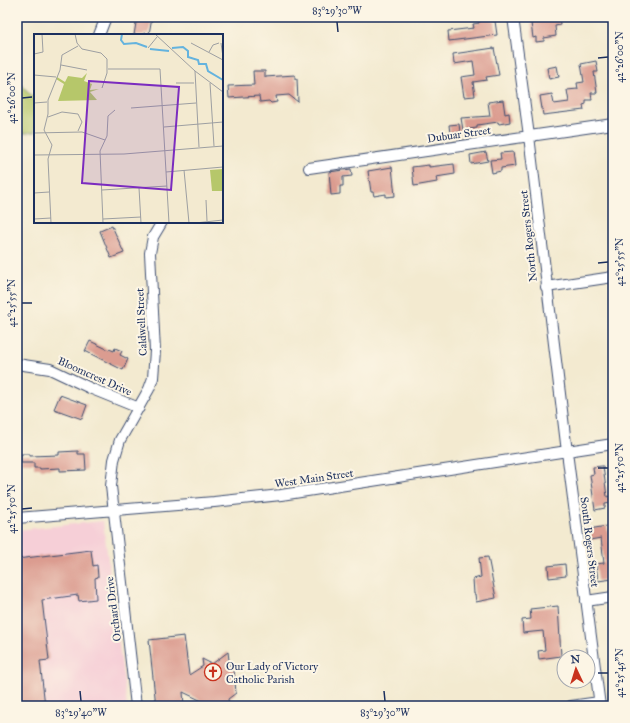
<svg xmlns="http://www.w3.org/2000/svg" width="630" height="723" viewBox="0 0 630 723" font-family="'IM FELL Great Primer',serif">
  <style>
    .built { fill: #f6cfd7 }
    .green { fill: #b6c76a; stroke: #687b64 }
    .building { fill: #db9c90 }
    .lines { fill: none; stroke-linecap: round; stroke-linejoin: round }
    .street-casing { stroke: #3b4b6f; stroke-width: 12 }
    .street { stroke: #fff; stroke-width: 10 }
    .ticks { fill: none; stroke: #1b2f5e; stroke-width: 1.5 }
    .labels { text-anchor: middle; stroke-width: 4; stroke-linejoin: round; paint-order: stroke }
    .street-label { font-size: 11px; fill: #1b2f5e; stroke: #fcf5e5 }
    .poi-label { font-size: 11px; fill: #1b2f5e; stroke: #fcf5e5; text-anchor: start }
    .inset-river { fill: none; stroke: #64b3de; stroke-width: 2 }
    .inset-road { fill: none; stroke: #9d9fa2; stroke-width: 1 }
    .view { fill: #7b2cbf; fill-opacity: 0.15; stroke: #7b2cbf; stroke-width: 2 }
    .inset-edge { fill: none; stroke: #1b2f5e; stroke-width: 2 }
    .neatline { fill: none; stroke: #1b2f5e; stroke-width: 1.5 }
    .ticks-label { font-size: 10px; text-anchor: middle; fill: #1b2f5e }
  </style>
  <rect width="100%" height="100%" fill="#fcf5e5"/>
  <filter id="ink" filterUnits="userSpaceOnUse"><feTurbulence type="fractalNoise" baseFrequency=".025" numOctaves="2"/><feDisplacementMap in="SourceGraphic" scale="8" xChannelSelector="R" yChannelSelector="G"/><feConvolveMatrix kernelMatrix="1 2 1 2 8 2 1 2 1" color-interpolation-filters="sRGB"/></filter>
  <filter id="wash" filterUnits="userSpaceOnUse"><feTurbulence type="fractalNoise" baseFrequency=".012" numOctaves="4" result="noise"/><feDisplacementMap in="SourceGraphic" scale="16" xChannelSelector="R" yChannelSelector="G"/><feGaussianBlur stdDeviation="0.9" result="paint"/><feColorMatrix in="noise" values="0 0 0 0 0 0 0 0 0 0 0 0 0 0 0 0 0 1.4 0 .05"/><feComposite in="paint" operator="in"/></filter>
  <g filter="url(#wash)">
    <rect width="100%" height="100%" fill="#f3ead0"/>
    <!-- built -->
    <path class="built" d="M103 521 127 706H17V530Z"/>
    <!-- green -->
    <path class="green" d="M17 80 35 99V132L17 134Z"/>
    <g id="blocks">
      <!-- building -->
      <path class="building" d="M137 17H152L149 34 144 33V35H134Z
        M491 17V21H495L497 35 449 41 448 31 474 28 473 24 479 23V18Z
        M532 17H559L560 25 555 26 556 36 544 38V41L536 42V37L533 38 531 23H533Z
        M494 48 499 75 486 77 487 80 473 82 475 96 464 97 461 77 475 75 473 61 454 64 453 54Z
        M596 61 598 72H594L597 93H591L592 100H586V104L583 105 584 110 543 115 540 96 552 94 554 104 569 102 567 90 578 89 577 83 584 82 581 64Z
        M557 66 559 77 549 79 547 68Z
        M253 71H265V77L295 75V79H297L298 102 289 95 276 96 277 102 271 103 269 101 260 102 259 96 229 98 228 86 254 85Z
        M503 100 505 114 509 113 510 122 499 124 498 122 477 125V128L463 130 461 118 490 116 488 102Z
        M459 124 460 132 450 134 449 125Z
        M486 152 488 161 471 164 470 155Z
        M513 152 515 166 501 168V171L492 173 490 160 501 159 500 153Z
        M454 164 455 174 436 177 437 182 414 186 412 167 429 165V167Z
        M392 167 395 196 386 197V194L374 196 373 192H371L368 171Z
        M351 169 352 176 343 177V186H340V194L331 195 329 172Z
        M112 226 124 253 111 258 100 231Z
        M90 341 109 350V349L114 351 115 348 122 351 120 355 128 359 123 370 85 351Z
        M60 395 87 405 82 419 54 409Z
        M78 451V454H85L86 470 60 471V468L40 469V468H34V463H21V454H30V456L59 455V452Z
        M603 466 607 497 610 496 611 503 605 504V508L595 510 590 475 594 474 593 467Z
        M607 526 610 543H612L613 550V579L598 581 596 564 604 563 601 538 590 540 589 529Z
        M91 550 93 566 97 565 98 577 95 578 96 599 79 601 78 595 42 600 49 660 40 661 45 706H17V559Z
        M488 557 496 598 476 602 475 594H474L473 579 481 577 479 558Z
        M565 564 566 576 549 578 548 566Z
        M558 606 561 656 539 659 538 651 545 650 543 631 523 633 522 620 531 619 530 609Z
        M184 636 189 675 203 666 202 659 212 664 228 652 230 668 234 670 236 693 228 699 229 706H204V702L183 692 184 706H156L149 640Z"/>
    </g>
  </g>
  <g filter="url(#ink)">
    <use href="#blocks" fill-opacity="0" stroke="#3b4b6f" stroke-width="1"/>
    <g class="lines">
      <!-- street casing -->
      <g class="street-casing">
        <path id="street" d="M513 17 529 136 567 452 600 706
          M99 35 106 17
          M309 168 613 124
          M546 287 613 277
          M17 364 50 369 92 389 139 408
          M17 518 214 502 281 495 613 444
          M586 601 613 597
          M136 706 111 486 114 460 120 440 149 389 153 378 155 351 150 253 153 237 162 222
          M571 706 599 702"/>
      </g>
      <!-- street -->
      <use href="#street" class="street"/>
    </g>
  </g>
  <!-- ticks -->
  <path class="ticks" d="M337 22 338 32M598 58 608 57M22 98 32 97M598 263 608 262M22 303H32M598 468H608M22 509 32 508M598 673H608M80 691 81 701M384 691 385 701"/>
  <!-- icons -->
  <defs>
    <g id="church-ring" transform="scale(0.9)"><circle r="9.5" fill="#fcf5e5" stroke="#c8321e" stroke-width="1.5"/><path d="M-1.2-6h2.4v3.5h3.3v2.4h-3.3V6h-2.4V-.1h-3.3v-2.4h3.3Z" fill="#c8321e"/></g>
  </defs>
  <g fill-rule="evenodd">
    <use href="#church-ring" x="213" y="672"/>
  </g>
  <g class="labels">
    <!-- street labels -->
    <g class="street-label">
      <text transform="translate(459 134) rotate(-8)" y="4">Dubuar Street</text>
      <text transform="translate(528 236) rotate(-96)" y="4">North Rogers Street</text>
      <text transform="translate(141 322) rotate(-93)" y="4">Caldwell Street</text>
      <text transform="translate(95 376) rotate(24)" y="4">Bloomcrest Drive</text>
      <text transform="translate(314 478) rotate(-8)" y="4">West Main Street</text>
      <text transform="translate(590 542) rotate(83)" y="4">South Rogers Street</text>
      <text transform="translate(113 609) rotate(-97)" y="4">Orchard Drive</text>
    </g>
    <!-- poi labels -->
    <g class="poi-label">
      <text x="226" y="670">Our Lady of Victory<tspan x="226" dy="13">Catholic Parish</tspan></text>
    </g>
  </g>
  <!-- overview -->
  <g transform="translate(34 34)">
    <rect width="189" height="189" fill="#f3ead0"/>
    <path d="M53 39 50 47 58 50 56 56 65 55 56 58 63 66 24 67 30 50 22 45 23 43 31 48 34 42 48 44ZM189 135V157H178L176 136Z" fill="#b6c76a"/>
    <path class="inset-river" d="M88 0 87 6 90 10 102 9 113 13M138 14 149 13 154 17V23L164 26 165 30H172L174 37 189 46M116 15 135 17"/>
    <path class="inset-road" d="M41 0 43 9 48 15 67 19 73 25V39L68 54M121 0 161 37 189 58M157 9 189 26M187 9 189 23M114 14 123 3M175 18 179 11 185 9M0 20 9 18 8 0M27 31 53 36M74 35H126L135 189M161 37 165 113M0 41 22 43M142 49H160M176 49 180 112M0 69 13 68M97 74 162 69M14 83 28 78 44 80 48 88 44 97M130 93 189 88M0 99 48 98 71 106M0 121 90 120 189 112M150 136 155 189M132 138 189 133M105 154 107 189M68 156 133 152M0 159 15 158M172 166 173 187M0 185 17 184M69 185 107 183M17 189 14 125 18 111 10 96 14 80V66L26 36 28 21 44 12M69 189 66 117 73 102 74 82 81 76M161 189 189 186"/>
    <path class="view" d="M55 47 145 53 137 156 48 149Z"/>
    <rect width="189" height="189" class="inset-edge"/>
  </g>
  <!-- margin -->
  <rect width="630" height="723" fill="none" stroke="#fcf5e5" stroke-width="44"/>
  <!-- north arrow -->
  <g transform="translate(576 669) rotate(356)"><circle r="19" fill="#fcf5e5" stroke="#a2a6af"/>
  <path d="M0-3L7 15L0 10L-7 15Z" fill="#c8321e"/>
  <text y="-6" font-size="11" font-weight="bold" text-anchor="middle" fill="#1b2f5e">N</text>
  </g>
  <rect x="22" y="22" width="586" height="679" class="neatline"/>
  <g class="ticks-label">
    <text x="337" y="14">83°29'30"W</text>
    <text transform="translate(619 57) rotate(-90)" y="4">42°26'00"N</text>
    <text transform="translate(11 98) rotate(-90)" y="4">42°26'00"N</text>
    <text transform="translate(619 262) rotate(-90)" y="4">42°25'55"N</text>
    <text transform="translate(11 303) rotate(-90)" y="4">42°25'55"N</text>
    <text transform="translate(619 468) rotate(-90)" y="4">42°25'50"N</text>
    <text transform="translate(11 509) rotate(-90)" y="4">42°25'50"N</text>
    <text transform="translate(619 673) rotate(-90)" y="4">42°25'45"N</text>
    <text x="81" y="716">83°29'40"W</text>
    <text x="385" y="716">83°29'30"W</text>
  </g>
</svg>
